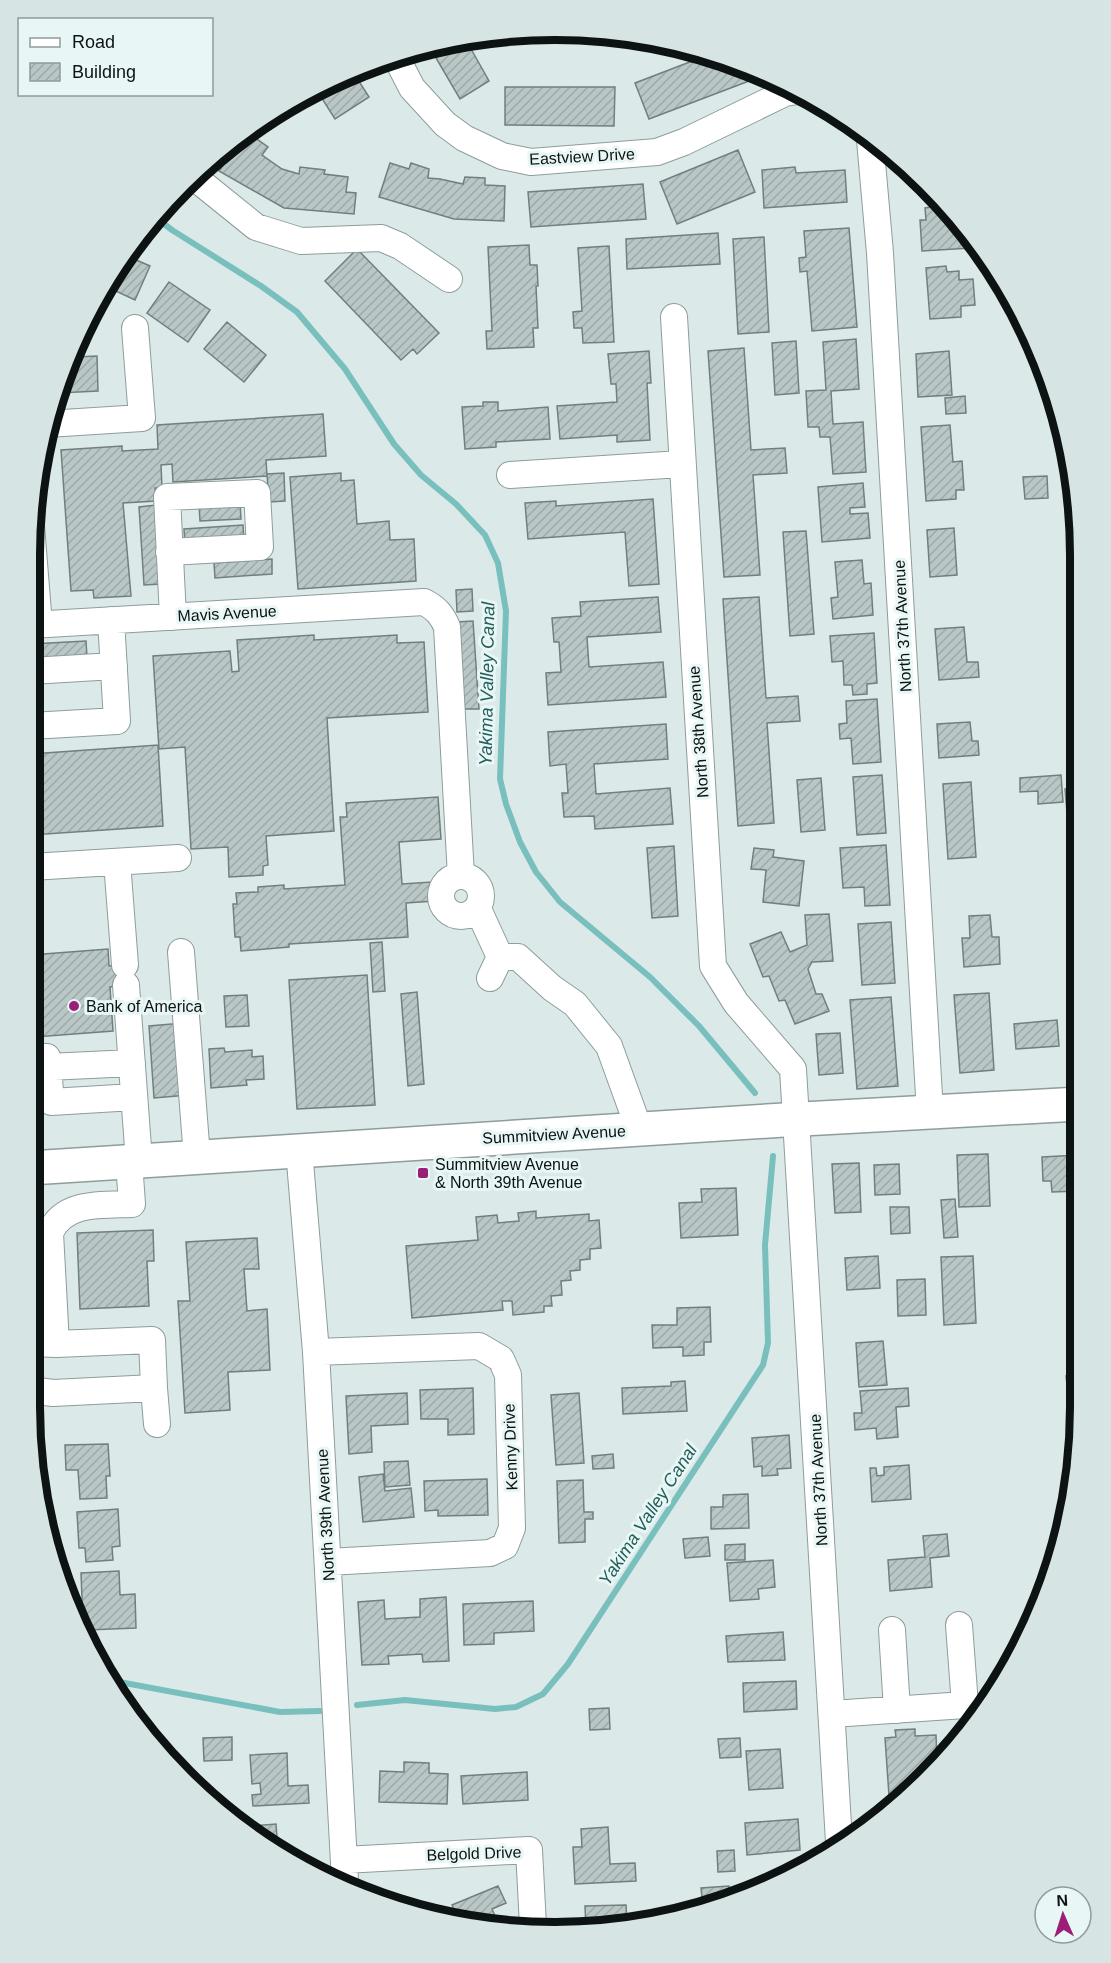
<svg xmlns="http://www.w3.org/2000/svg" width="1111" height="1963" viewBox="0 0 1111 1963" font-family="Arial,sans-serif">
  <style>
    .lines { fill: none; stroke-linecap: round; stroke-linejoin: round }
    .stream { stroke: #79bfbd; stroke-width: 6 }
    .building { fill: url(#building-hatch); stroke: #717f7e; stroke-width: 1.5 }
    .minor-casing { stroke: #8e9c9c; stroke-width: 28 }
    .major-casing { stroke: #8e9c9c; stroke-width: 36 }
    .minor { stroke: #fff; stroke-width: 26 }
    .major { stroke: #fff; stroke-width: 33 }
    .poi-dot { fill: #9b1f76; stroke: #e8f7f6; stroke-width: 2 }
    .labels { text-anchor: middle; stroke-width: 6; stroke-linejoin: round; paint-order: stroke }
    .street-label { font-size: 16px; fill: #0d1212; stroke: #e8f7f6 }
    .poi-label { font-size: 16px; fill: #0d1212; stroke: #e8f7f6; text-anchor: start }
    .water-label { font-size: 18px; font-style: italic; fill: #235d5c; stroke: #e8f7f6 }
    .rim { fill: none; stroke: #0d1212; stroke-width: 8 }
  </style>
  <defs>
    <pattern id="building-hatch" width="6" height="6" patternUnits="userSpaceOnUse" patternTransform="scale(1.5)"><rect width="6" height="6" fill="#b9c7c7"/><path d="M-1 1l2-2M0 6l6-6M5 7l2-2" fill="none" stroke="#9eaaaa"/></pattern>
  </defs>
  <rect width="100%" height="100%" fill="#dbeae9"/>
  <g class="lines">
    <!-- stream -->
    <path class="stream" d="M155 217 172 230 261 286 297 312 345 369 394 444 421 475 456 504 485 535 498 563 506 611 500 779 506 804 520 842 536 872 560 902 650 977 699 1026 755 1093
      M114 1681 280 1712 320 1711
      M357 1705 405 1700 495 1709 516 1707 543 1694 568 1664 763 1365 768 1343 765 1245 773 1156"/>
  </g>
  <!-- building -->
  <path class="building" d="M581 33 605 34V39H581Z
    M466 40 489 81 460 99 429 46Z
    M704 53 725 58 743 66 749 81 649 119 635 83 695 60 694 57Z
    M360 70 355 75 369 97 335 119 316 89Z
    M505 87H615L614 126 505 125Z
    M247 132 268 147 262 155 282 169 299 174 300 167 325 170 324 174 348 177 346 192 356 193 354 214 284 208 219 171Z
    M738 150 755 192 677 224 660 182Z
    M390 163 409 169 411 163 429 169 428 178 440 179 463 184 465 177 485 178V185L505 186 504 221 454 219 379 197Z
    M795 167 796 173 845 170 847 202 764 208 762 170Z
    M643 184 646 219 531 227 528 192Z
    M938 197 971 237V248L922 251 920 220H926L925 208 931 207V198Z
    M849 228 857 327 812 331 807 271 800 272 799 258 806 257 804 231Z
    M718 233 720 264 627 269 626 239Z
    M764 237 769 332 738 334 733 239Z
    M529 245 530 265H537L538 286H536L538 328H533L534 347 487 349 486 331H492L488 247Z
    M609 246 614 342 583 343 582 328H574L573 312 582 311 578 248Z
    M357 249 439 333 417 354 413 349 401 360 325 281Z
    M127 256 150 266 135 300 105 286Z
    M946 266 947 272 959 271V280L973 279 975 305 961 306V317L930 319 926 268Z
    M169 282 210 310 188 342 147 313Z
    M227 322 266 355 244 382 204 349Z
    M856 339 859 389 831 391 833 424 863 422 866 472 833 474 830 437H820L819 427H808L806 391 826 390 823 342Z
    M796 341 799 393 775 395 772 343Z
    M744 348 751 450 785 448 787 473 753 475 760 575 724 577 708 351Z
    M649 351 651 383H647L650 440 617 442V435L560 439 557 406 617 402 616 384H611L608 354Z
    M949 351 952 395 918 397 916 354Z
    M1033 352H1036L1043 365 1033 366Z
    M97 356 98 391 59 393 74 357Z
    M965 396 966 413 946 414 945 398Z
    M483 402H498V411L548 407 550 439 496 442V447L465 449 462 407 483 406Z
    M323 414 326 456 266 460 267 476 173 482 172 464 161 465 162 488H155L156 501 123 503 131 596 94 598 93 590 71 591 61 450 122 446V451L158 449 157 425Z
    M1058 416H1060L1066 441 1060 442Z
    M950 425 953 462 962 461 964 490H956V499L926 501 921 427Z
    M284 473 285 501 269 502 267 474Z
    M341 473V481L354 480 357 524 389 521 390 540 414 539 416 581 298 589 290 477Z
    M1047 476 1048 498 1025 499 1023 477Z
    M863 483 865 507 850 508V514L868 513 870 538 822 542 818 487Z
    M653 499 659 584 629 586 625 532 528 539 525 503 556 501V506Z
    M240 503 241 519 200 521 199 505Z
    M156 505 161 584 144 585 139 507Z
    M243 525 244 541 185 545 184 529Z
    M954 528 957 575 930 577 927 530Z
    M806 531 814 634 790 636 783 532Z
    M272 559V574L215 578 214 563Z
    M862 560 864 584 871 583 873 615 833 619 831 598 838 597 835 562Z
    M472 589 473 611 457 612 456 590Z
    M658 597 661 632 587 637 589 667 663 662 666 697 548 705 546 673 561 672 559 642H554L552 618 581 616 580 602Z
    M759 597 766 698 798 696 800 721 767 723 774 823 738 826 723 599Z
    M473 621 479 709H463L457 622Z
    M964 627 967 662H978L979 677 939 680 935 629Z
    M874 633 877 683 867 684V694L853 695 852 685H844L843 661 832 662 830 636Z
    M314 635V640L397 635V643L424 642 428 712 327 718 334 831 266 836 268 865 263 866V875L229 877 228 847 191 849 185 747 159 749 153 656 230 651 232 672 239 671 237 640Z
    M86 641 87 657 31 661V644Z
    M877 699 881 762 853 764 851 738 840 739 839 724 847 723 846 701Z
    M970 722 972 741H978L979 755 939 758 937 724Z
    M666 724 668 759 594 764 596 794 670 788 673 824 595 829 594 816 564 817 562 793H568L566 764 550 766 548 732Z
    M158 745 163 826 31 835V754Z
    M1067 751H1077L1078 771 1068 772Z
    M882 775 886 833 857 835 853 777Z
    M1061 775 1063 802 1038 804V791L1020 792V778Z
    M821 778 825 830 801 832 797 780Z
    M971 782 976 857 948 859 943 784Z
    M1078 788V813H1067L1065 789Z
    M438 797 441 839 399 842 402 884 432 882 434 901 406 903 408 937 289 944V947L241 951 240 937H235L233 904H237L236 893 258 892V887L284 885V889L345 885 340 817H347L346 803Z
    M886 845 890 905 865 906 864 887 843 888 840 848Z
    M674 846 678 916 652 918 647 848Z
    M754 848 774 850 773 857 804 861 799 906 763 902 766 870 751 869Z
    M829 914 833 961 812 962 808 969 816 994H822L829 1011 795 1024 785 1000 779 1001 769 976 763 977 750 944 781 932 790 952 807 945 805 915Z
    M990 915 992 937H999L1000 964 964 967 962 938H970L969 916Z
    M891 922 895 983 862 985 858 924Z
    M382 942 385 991 373 992 370 943Z
    M108 949 109 966 129 964 131 985 110 987 113 1031 35 1037 31 955Z
    M1078 959V975V971L1068 972 1067 960Z
    M367 975 375 1105 297 1109 289 980Z
    M417 992 424 1084 408 1086 401 994Z
    M989 993 994 1070 960 1073 954 995Z
    M247 995 249 1026 226 1027 224 996Z
    M891 997 898 1086 857 1089 850 1000Z
    M1057 1020 1059 1046 1016 1049 1014 1024Z
    M183 1023 188 1095 154 1098 149 1026Z
    M840 1033 843 1073 819 1075 816 1034Z
    M224 1048 225 1052 252 1050V1057L263 1056 264 1079 246 1080 247 1085 211 1088 209 1049Z
    M988 1154 990 1206 959 1207 957 1155Z
    M1079 1155V1191L1052 1192 1051 1181H1043L1042 1157Z
    M859 1163 861 1212 835 1213 832 1164Z
    M899 1164 900 1194 875 1195 874 1165Z
    M736 1188 738 1235 681 1238 679 1203 702 1202 701 1189Z
    M955 1199 958 1237 944 1238 941 1200Z
    M890 1207H909L910 1233 891 1234Z
    M536 1211V1218L589 1214V1221L599 1220 601 1248 590 1249V1259L580 1260V1270L570 1271 571 1280 561 1281 562 1295 551 1296 552 1306H544V1312L513 1315 512 1301H502L503 1310 412 1318 406 1246 478 1240 476 1217 497 1215 498 1223 519 1221 518 1213Z
    M153 1230 154 1261H147L149 1306 80 1309 77 1233Z
    M257 1238 259 1269H244L247 1311 267 1309 270 1370 228 1372 230 1410 185 1413 178 1301H190L186 1242Z
    M878 1256 880 1288 847 1290 845 1258Z
    M973 1256 976 1323 944 1325 941 1257Z
    M1074 1273H1079V1321H1076Z
    M925 1279 926 1315 898 1316 897 1280Z
    M710 1307 711 1342H704V1355L683 1356V1347L653 1348 652 1325H677V1308Z
    M883 1341 887 1385 859 1387 856 1343Z
    M1080 1375V1393L1068 1394 1066 1376Z
    M685 1381 687 1411 623 1414 622 1388 671 1386V1382Z
    M473 1388 474 1434 448 1435V1419H421L420 1390Z
    M908 1388 909 1406 896 1407 898 1437 877 1439 876 1428 855 1430 854 1413H862L860 1391Z
    M407 1393 408 1424 371 1426 372 1452 349 1454 346 1396Z
    M579 1393 584 1463 556 1465 551 1395Z
    M789 1435 791 1468 777 1469 778 1475 762 1476V1466L754 1467 752 1438Z
    M108 1444 110 1476H106L107 1498 80 1499 78 1470H66L65 1445Z
    M613 1454 614 1468 593 1469 592 1456Z
    M408 1461 410 1485 385 1487 384 1462Z
    M909 1465 911 1499 872 1502 870 1468H876L877 1476 884 1475V1467Z
    M383 1474 385 1491 411 1488 414 1517 363 1522 359 1477Z
    M487 1479 488 1515 438 1516V1510L425 1511 424 1481Z
    M583 1480 584 1512H593V1519H585V1542L559 1543 557 1481Z
    M748 1494 749 1528 711 1529V1507H723V1495Z
    M118 1509 120 1546 112 1547 113 1560 86 1562 85 1548H79L77 1512Z
    M947 1534 949 1556 930 1558 932 1587 890 1591 888 1560 925 1557 923 1536Z
    M708 1537 710 1556 685 1558 683 1539Z
    M745 1544V1560H725V1545Z
    M773 1560 775 1587 758 1589 759 1599 730 1601 727 1563Z
    M119 1571 120 1595 135 1594 136 1628 87 1630 83 1624 81 1573Z
    M446 1597 449 1661 423 1662 422 1654 388 1656 389 1664 362 1665 358 1602 384 1600 385 1619 420 1617V1599Z
    M533 1601 534 1631 494 1633V1644L464 1645 463 1604Z
    M783 1632 785 1660 728 1662 726 1636Z
    M796 1681 797 1709 744 1712 743 1683Z
    M609 1708 610 1729 590 1730 589 1709Z
    M915 1729V1736L936 1735 937 1759 902 1803 890 1810 885 1738 896 1737 895 1730Z
    M232 1737V1760L204 1761 203 1738Z
    M740 1738 741 1757 720 1758 718 1739Z
    M780 1749 783 1788 749 1790 746 1751Z
    M287 1753 288 1786 308 1785 309 1803 253 1806 252 1795 261 1794 260 1783 252 1784 250 1755Z
    M404 1762 429 1763V1773L448 1774 447 1804 379 1802 380 1771 404 1772Z
    M527 1772 528 1800 463 1804 461 1776Z
    M887 1812 868 1823V1813Z
    M798 1819 800 1850 747 1855 745 1823Z
    M276 1824 278 1851 263 1844 249 1831V1826Z
    M608 1827 610 1864 635 1863 636 1881 575 1884 573 1847H582L581 1829Z
    M734 1850 735 1871 718 1872 717 1851Z
    M772 1883 756 1893 736 1898 735 1891H747L746 1884Z
    M498 1886 506 1903 492 1909 498 1923 458 1919 452 1905Z
    M729 1886 730 1899 703 1906 701 1888Z
    M626 1905 627 1923 586 1931 585 1906Z
    M423 1907V1915L403 1908Z"/>
  <g class="lines">
    <!-- minor casing -->
    <g class="minor-casing">
      <path id="minor" d="M396 57 412 88 445 124 464 138 502 156 531 162 657 152 684 142 785 93 798 91
        M870 140 880 253 930 1113
        M194 177 256 227 301 241 381 238 400 246 449 279
        M674 317 713 966 736 1003 793 1069 839 1842
        M47 424 142 418 135 328
        M510 475 681 464
        M31 526 39 625
        M169 552 260 547 257 493 167 497 173 617
        M31 625 424 602C436 608 442 615 447 627L461 876
        M31 671 114 666
        M31 726 117 721 111 620
        M117 862 125 965
        M31 867 178 858
        M441 896a20 20 0 1 1 40 0a20 20 0 1 1-40 0Z
        M478 909 500 957
        M181 952 197 1157
        M490 978 500 957H518L552 988 575 1004 609 1046 639 1129
        M126 985 139 1161
        M30 1057H47L51 1102 134 1097
        M48 1067 132 1063
        M299 1150 316 1352 345 1881
        M30 1343 56 1344 152 1340 154 1388
        M56 1344 50 1233C63 1201 102 1205 132 1204L129 1162
        M316 1352 479 1346 501 1359 508 1375 512 1528 505 1546 490 1553 328 1562
        M30 1390 53 1393 154 1388 157 1424
        M892 1630 897 1710
        M832 1714 965 1705 959 1625
        M344 1860 529 1850 533 1926"/>
    </g>
    <!-- major casing -->
    <g class="major-casing">
      <path id="major" d="M30 1168 784 1120 1079 1104"/>
    </g>
    <!-- minor -->
    <use href="#minor" class="minor"/>
    <!-- major -->
    <use href="#major" class="major"/>
  </g>
  <!-- markers -->
  <g class="poi-dot">
    <circle cx="74" cy="1006" r="6"/>
    <rect x="417" y="1167" width="12" height="12" rx="3"/>
  </g>
  <g class="labels">
    <!-- street labels -->
    <g class="street-label">
      <text transform="translate(582 156) rotate(-3)" y="6">Eastview Drive</text>
      <text transform="translate(227 613) rotate(-3)" y="6">Mavis Avenue</text>
      <text transform="translate(902 626) rotate(-93)" y="6">North 37th Avenue</text>
      <text transform="translate(698 732) rotate(-94)" y="6">North 38th Avenue</text>
      <text transform="translate(554 1134) rotate(-3)" y="6">Summitview Avenue</text>
      <text transform="translate(510 1447) rotate(-92)" y="6">Kenny Drive</text>
      <text transform="translate(818 1480) rotate(-93)" y="6">North 37th Avenue</text>
      <text transform="translate(325 1515) rotate(-93)" y="6">North 39th Avenue</text>
      <text transform="translate(474 1853) rotate(-2)" y="6">Belgold Drive</text>
    </g>
    <!-- poi labels -->
    <g class="poi-label">
      <text x="86" y="1012">Bank of America</text>
      <text x="435" y="1170">Summitview Avenue<tspan x="435" dy="18">&amp; North 39th Avenue</tspan></text>
    </g>
    <!-- water labels -->
    <g class="water-label">
      <text transform="translate(487 684) rotate(-89)" y="6">Yakima Valley Canal</text>
      <text transform="translate(648 1515) rotate(-57)" y="6">Yakima Valley Canal</text>
    </g>
  </g>
  <!-- crop -->
  <path d="M0 0H1111V1963H0ZM555 40H555A515 515 0 0 1 1070 555V1407A515 515 0 0 1 555 1922H555A515 515 0 0 1 40 1407V555A515 515 0 0 1 555 40Z" fill="#d6e5e4" fill-rule="evenodd"/>
  <path class="rim" d="M555 40H555A515 515 0 0 1 1070 555V1407A515 515 0 0 1 555 1922H555A515 515 0 0 1 40 1407V555A515 515 0 0 1 555 40Z"/>
  <!-- legend -->
  <rect x="18" y="18" width="195" height="78" fill="#e8f7f6" stroke="#909b9b" stroke-width="1.5"/>
  <rect x="30" y="38" width="30" height="9" fill="#ffffff" stroke="#909b9b" stroke-width="1.5"/>
  <text x="72" y="48" font-size="18" fill="#0d1212">Road</text>
  <rect x="30" y="63" width="30" height="18" fill="url(#building-hatch)" stroke="#909b9b" stroke-width="1.5"/>
  <text x="72" y="78" font-size="18" fill="#0d1212">Building</text>
  <!-- north arrow -->
  <g transform="translate(1063 1915) rotate(357)"><circle r="28" fill="#e8f7f6" stroke="#909b9b" stroke-width="1.5"/>
  <path d="M0-4.5L10 22L0 15L-10 22Z" fill="#9b1f76"/>
  <text y="-9" font-size="16" font-weight="bold" text-anchor="middle" fill="#0d1212">N</text>
  </g>
</svg>
